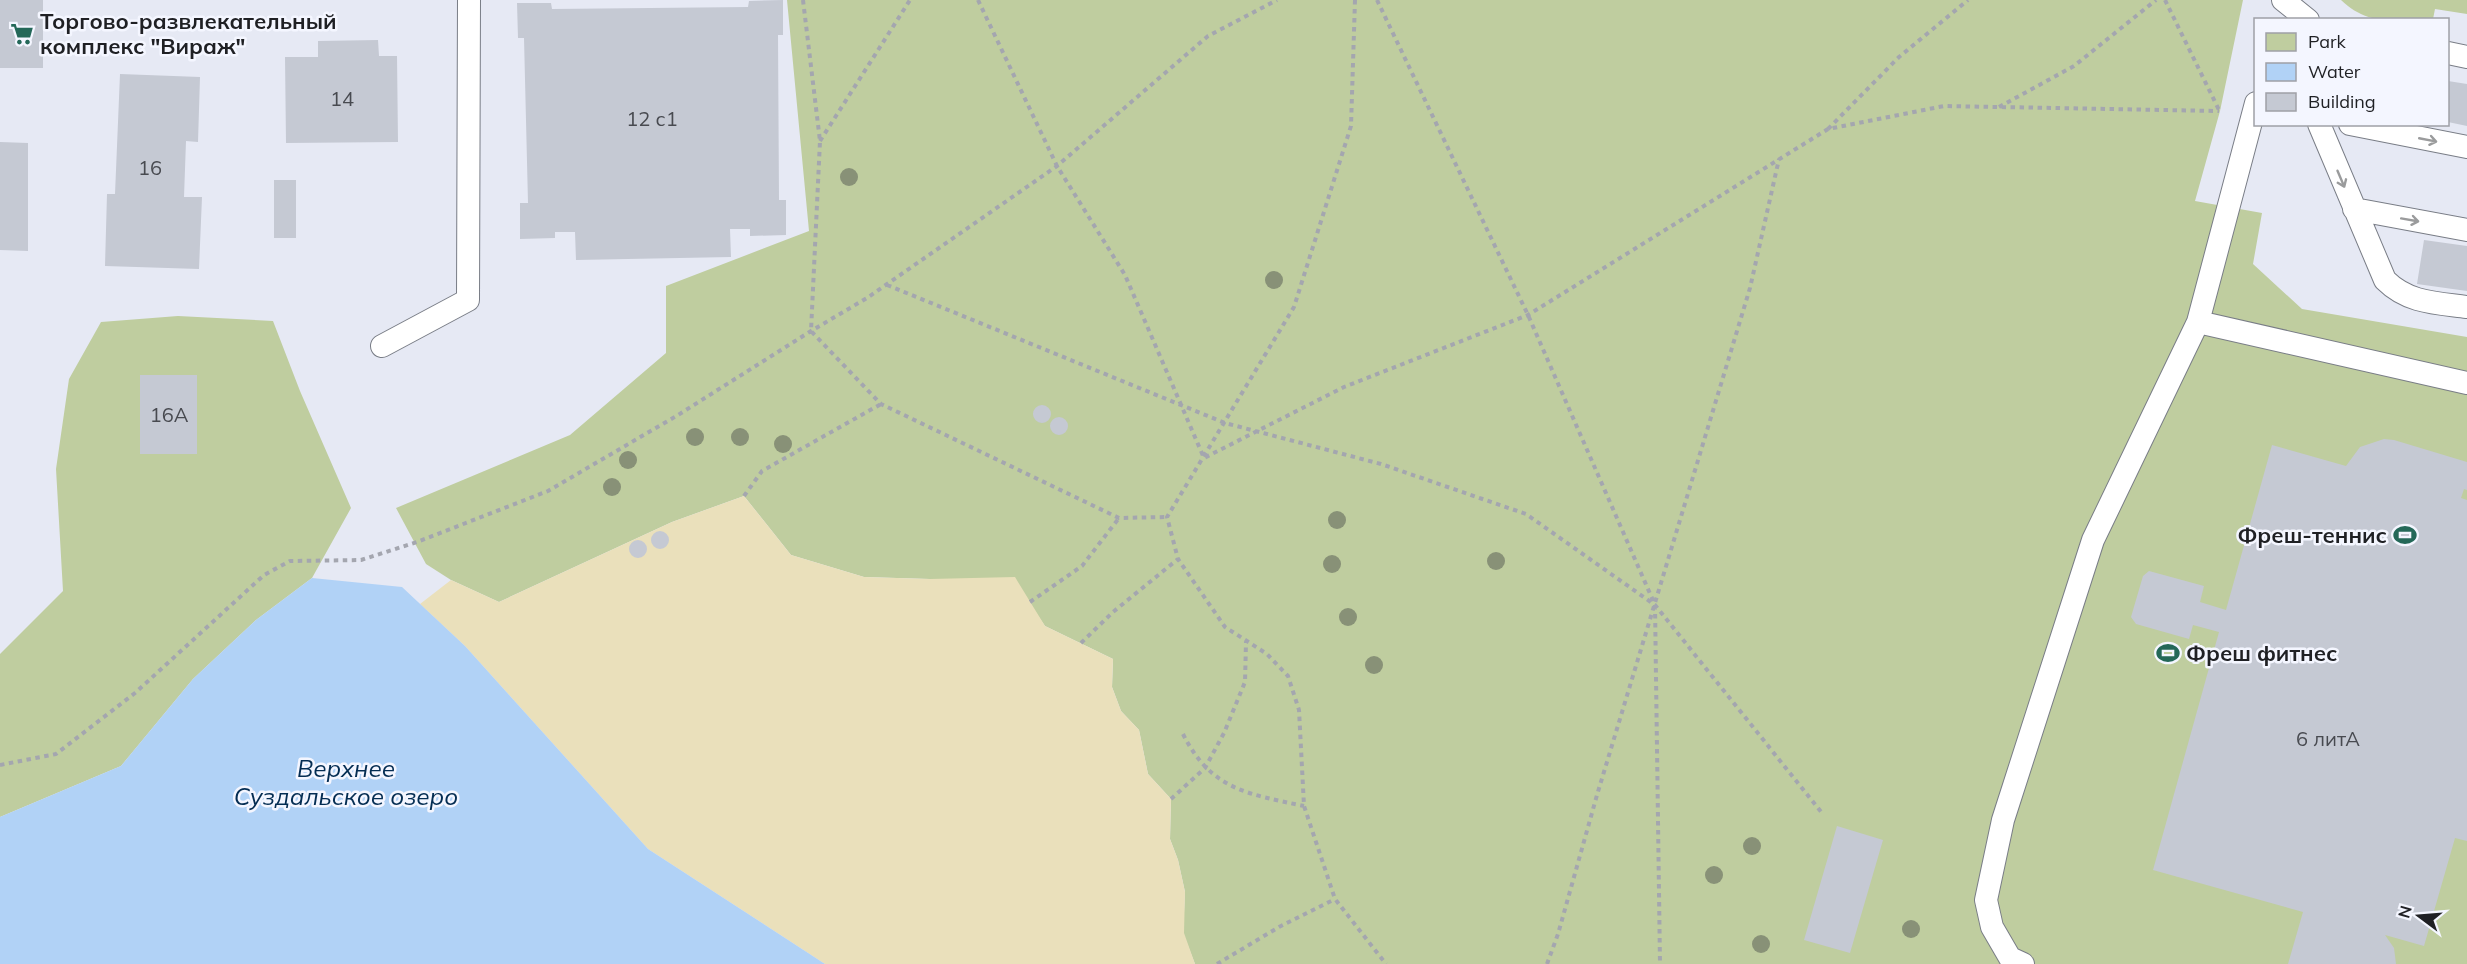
<svg xmlns="http://www.w3.org/2000/svg" width="2467" height="964" viewBox="0 0 2467 964" font-family="Mulish,sans-serif">
  <style>
    .green { fill: #bfcd9f }
    .sand { fill: #eae0bb }
    .water { fill: #b1d2f6 }
    .building { fill: #c5c9d3 }
    .lines { fill: none; stroke-linecap: round; stroke-linejoin: round }
    .service-casing { stroke: #797d86; stroke-width: 24 }
    .path { stroke: #a4a6af; stroke-width: 4; stroke-dasharray: 4.5 4.5; stroke-linecap: butt }
    .service { stroke: #fff; stroke-width: 22 }
    .tree { fill: #889177 }
    .oneway { stroke: #9a9b9c }
    .labels { text-anchor: middle; stroke-width: 5; stroke-linejoin: round; paint-order: stroke }
    .number-label { font-size: 20px; fill: #484a50 }
    .poi-label { font-size: 22px; font-weight: bold; fill: #1f2024; stroke: #f4f6ff; text-anchor: start }
    .water-label { font-size: 24px; font-style: italic; fill: #042d53; stroke: #f4f6ff }
  </style>
  <rect width="100%" height="100%" fill="#e6e9f4"/>
  <!-- green -->
  <path class="green" d="M787 0H2243L2220 111 2195 201 2262 213 2253 264 2302 309 2467 337V964H1195L1183 933 1185 892 1178 860 1170 839 1171 799 1148 774 1139 730 1121 711 1112 687 1113 659 1045 626 1036 613 930 579 864 577 791 555 744 496 672 522 499 602 451 580 426 564 396 508 570 435 666 353V286L809 231Z
    M2341 0H2467V14L2435 9 2433 19C2397 20 2369 27 2341 0Z
    M178 316 273 321 300 391 351 508 312 578 256 620 193 679 121 766 0 817V654L63 591 56 469 69 379 101 322Z"/>
  <!-- sand -->
  <path class="sand" d="M744 496 791 555 864 577 930 579 1015 577 1045 626 1113 659 1112 687 1121 711 1139 730 1148 774 1171 799 1170 839 1178 860 1185 892 1184 933 1195 964H825L648 849 465 646 420 604 451 580 499 602 672 522Z"/>
  <!-- water -->
  <path class="water" d="M312 578 402 587 465 646 648 849 825 964H0V817L121 766 193 679 256 620Z"/>
  <!-- building -->
  <path class="building" d="M0 0H43V68H0Z
    M783 0V35H778L779 200H786V235L750 236V229H730L731 257 576 260 575 232H555V238L520 239V203H528L524 38H518L517 3H551L552 9 748 7 749 1Z
    M378 40 379 56H397L398 142 286 143 285 57H318V41Z
    M120 74 200 77 198 142 186 141 184 197H202L199 269 105 266 107 194H115Z
    M2448 81 2467 84V126L2448 122Z
    M0 142 28 143V251L0 250Z
    M274 180H296V238H274Z
    M2424 240 2467 246V291L2417 284Z
    M140 375H197V454H140Z
    M1033 414a9 9 0 1 1 18 0a9 9 0 1 1-18 0Z
    M1050 426a9 9 0 1 1 18 0a9 9 0 1 1-18 0Z
    M2384 439 2394 440 2467 462V490L2464 489 2461 498 2467 500V841L2455 838 2424 946 2385 935 2394 948 2396 964H2288L2303 912 2153 870 2219 632 2193 625 2189 639 2136 624 2131 617 2143 576 2149 571 2204 586 2200 602 2226 610 2272 445 2346 466 2360 447Z
    M651 540a9 9 0 1 1 18 0a9 9 0 1 1-18 0Z
    M629 549a9 9 0 1 1 18 0a9 9 0 1 1-18 0Z
    M1837 826 1883 840 1850 953 1804 940Z"/>
  <g class="lines">
    <!-- service casing -->
    <g class="service-casing">
      <path id="service" d="M2283 0 2308 20
        M2448 53 2467 57
        M2319 124 2385 280C2408 303 2436 303 2467 307
        M2350 124 2467 147
        M2354 209 2467 230
        M2198 322 2467 383
        M382 346 468 300 469 0
        M2023 964 2010 958 1992 927 1986 900 2003 820 2093 540 2198 322 2256 103"/>
    </g>
    <!-- path -->
    <path class="path" d="M803 0 820 141 811 331 881 404 1119 518 1167 517
      M978 0 1057 166 1125 275 1204 458 1344 387 1528 315 1828 129 1944 106 2219 111
      M1355 0 1351 126 1294 307 1167 517 1178 559 1225 627 1267 654 1288 676 1299 710 1304 806 1335 899 1386 964
      M1377 0 1528 315 1655 605 1660 964
      M2165 0 2219 110
      M1999 107 2074 66 2156 0
      M1828 129 1899 57 1968 0
      M820 141 910 0
      M887 285 1225 423 1381 464 1526 514 1655 605 1822 813
      M744 496 762 471 881 404
      M1030 602 1082 566 1119 518
      M1081 643 1113 612 1178 559
      M1183 734C1211 790 1248 794 1304 806
      M0 765 56 754 135 693 264 575 290 561 361 560 417 542 548 491 678 415 811 331 867 298 1057 166 1208 36 1277 0
      M1171 799 1205 768 1224 733 1245 682 1246 642
      M1217 964 1279 927 1335 899
      M1547 964 1558 934 1597 795 1750 288 1779 159"/>
    <!-- service -->
    <use href="#service" class="service"/>
  </g>
  <!-- trees -->
  <g class="tree">
    <circle cx="849" cy="177" r="9"/>
    <circle cx="1274" cy="280" r="9"/>
    <circle cx="695" cy="437" r="9"/>
    <circle cx="740" cy="437" r="9"/>
    <circle cx="783" cy="444" r="9"/>
    <circle cx="628" cy="460" r="9"/>
    <circle cx="612" cy="487" r="9"/>
    <circle cx="1337" cy="520" r="9"/>
    <circle cx="1496" cy="561" r="9"/>
    <circle cx="1332" cy="564" r="9"/>
    <circle cx="1348" cy="617" r="9"/>
    <circle cx="1374" cy="665" r="9"/>
    <circle cx="1752" cy="846" r="9"/>
    <circle cx="1714" cy="875" r="9"/>
    <circle cx="1911" cy="929" r="9"/>
    <circle cx="1761" cy="944" r="9"/>
  </g>
  <!-- one-way arrows -->
  <defs><path id="oneway-shaft" d="M-6 0H5M1.5-3L5.5 0L1.5 3" fill="none" stroke-width="1.6" stroke-linecap="round" stroke-linejoin="round" transform="scale(1.5)"/></defs>
  <g class="oneway">
    <use href="#oneway-shaft" transform="translate(2428 140) rotate(11)"/>
    <use href="#oneway-shaft" transform="translate(2341 179) rotate(67)"/>
    <use href="#oneway-shaft" transform="translate(2410 220) rotate(10)"/>
  </g>
  <!-- icons -->
  <defs>
    <g id="supermarket-bare" transform="scale(1.8)"><path d="M-6-5.5h2.5l.6 2H6L4.5 2H-2.5L-4.4-4H-6ZM-1.5 3.2a1.3 1.3 0 1 0 .1 0ZM3 3.2a1.3 1.3 0 1 0 .1 0Z" fill="#246858" stroke="#f4f6ff" stroke-width="2.5" paint-order="stroke"/></g>
    <g id="stadium-bare" transform="scale(1.8)"><path d="M0-5a6.5 5 0 1 0 0 10a6.5 5 0 1 0 0-10ZM-3.5-1.8h7v3.6h-7Z" fill="#246858" stroke="#f4f6ff" stroke-width="2.5" paint-order="stroke"/></g>
  </defs>
  <g fill-rule="evenodd">
    <use href="#supermarket-bare" x="22" y="34"/>
    <use href="#stadium-bare" x="2405" y="535"/>
    <use href="#stadium-bare" x="2168" y="653"/>
  </g>
  <g class="labels">
    <!-- number labels -->
    <g class="number-label">
      <text x="342" y="106">14</text>
      <text x="652" y="126">12 с1</text>
      <text x="150" y="175">16</text>
      <text x="169" y="422">16А</text>
      <text x="2328" y="746">6 литА</text>
    </g>
    <!-- poi labels -->
    <g class="poi-label">
      <text x="40" y="29">Торгово-развлекательный<tspan x="40" dy="25">комплекс "Вираж"</tspan></text>
      <text x="2387" y="543" text-anchor="end">Фреш-теннис</text>
      <text x="2186" y="661">Фреш фитнес</text>
    </g>
    <!-- water labels -->
    <g class="water-label">
      <text x="346" y="777">Верхнее<tspan x="346" dy="28">Суздальское озеро</tspan></text>
    </g>
  </g>
  <!-- legend -->
  <rect x="2254" y="18" width="195" height="108" fill="#f4f6ff" stroke="#9fa0a7" stroke-width="1.5"/>
  <rect x="2266" y="33" width="30" height="18" fill="#bfcd9f" stroke="#9fa0a7" stroke-width="1.5"/>
  <text x="2308" y="48" font-size="18" fill="#1f2024">Park</text>
  <rect x="2266" y="63" width="30" height="18" fill="#b1d2f6" stroke="#9fa0a7" stroke-width="1.5"/>
  <text x="2308" y="78" font-size="18" fill="#1f2024">Water</text>
  <rect x="2266" y="93" width="30" height="18" fill="#c5c9d3" stroke="#9fa0a7" stroke-width="1.5"/>
  <text x="2308" y="108" font-size="18" fill="#1f2024">Building</text>
  <!-- north arrow -->
  <g transform="translate(2419 916) rotate(286)" stroke="#f4f6ff" stroke-width="4.5" paint-order="stroke">
  <path d="M0-4.5L10 22L0 15L-10 22Z" fill="#1f2024"/>
  <text y="-9" font-size="16" font-weight="bold" text-anchor="middle" fill="#1f2024">N</text>
  </g>
</svg>
